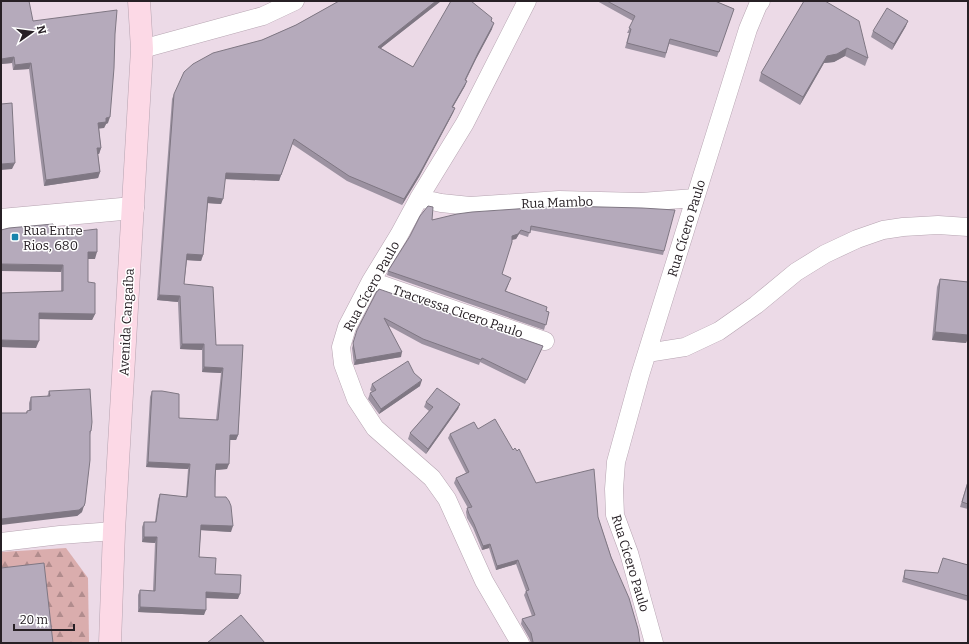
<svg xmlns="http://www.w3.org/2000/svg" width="969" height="644" viewBox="0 0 969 644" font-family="Bitter,serif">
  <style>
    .forest { fill: url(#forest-firs) }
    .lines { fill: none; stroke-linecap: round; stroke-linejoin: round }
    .minor-casing { stroke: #b6a4b1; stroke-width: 19 }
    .tertiary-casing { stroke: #b6a4b1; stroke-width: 23 }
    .secondary-casing { stroke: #b6a4b1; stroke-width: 23 }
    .minor { stroke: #fff; stroke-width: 18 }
    .tertiary { stroke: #fff; stroke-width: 22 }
    .secondary { stroke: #fcd9e6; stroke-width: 22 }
    .wall { fill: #9c92a1 }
    .shaded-wall { fill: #7f7783 }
    .building { fill: #b5aabb; stroke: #7f7783 }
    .poi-dot { fill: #1784ac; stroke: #fff; stroke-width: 1.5 }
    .labels { text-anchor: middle; stroke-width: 3; stroke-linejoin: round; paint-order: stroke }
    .street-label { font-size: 13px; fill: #272025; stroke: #fff }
    .poi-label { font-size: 13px; fill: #272025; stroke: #fff; text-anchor: start }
  </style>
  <defs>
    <pattern id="forest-firs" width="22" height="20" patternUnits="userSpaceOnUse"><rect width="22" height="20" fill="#daadad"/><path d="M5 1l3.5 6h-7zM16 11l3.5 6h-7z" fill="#b18c8d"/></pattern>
  </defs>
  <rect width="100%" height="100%" fill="#ecdae7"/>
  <!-- forest -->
  <path class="forest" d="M66 548 88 578 89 643H10L1 601V552Z"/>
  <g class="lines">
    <!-- minor casing -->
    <g class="minor-casing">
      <path id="minor" d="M142 49 263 16 295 1
        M419 198 441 203 470 206 559 200 641 202 695 198
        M371 281 545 341
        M647 353 685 347 719 331 756 305 796 272 825 254 857 239 883 230 903 227 938 225 968 227
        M1 542 60 535 114 531
        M520 643 484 581 447 499 432 478 375 428 356 399 343 364 341 347 347 327 371 281 399 235 419 198 465 123 527 1
        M654 643 629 553 615 515 614 489 616 462 640 375 748 29 758 5 761 1"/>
    </g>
    <!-- tertiary casing -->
    <g class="tertiary-casing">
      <path id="tertiary" d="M1 220 133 208"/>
    </g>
    <!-- secondary casing -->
    <g class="secondary-casing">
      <path id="secondary" d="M110 643 114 531 142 49 139 1"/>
    </g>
    <!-- minor -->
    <use href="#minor" class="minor"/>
    <!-- tertiary -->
    <use href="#tertiary" class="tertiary"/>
    <!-- secondary -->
    <use href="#secondary" class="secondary"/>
  </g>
  <!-- wall -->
  <path class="wall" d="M339 1H441L381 48 413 67 492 18 491 21 492 29 476 59 466 80 465 86 453 107 455 108 453 113 419 177 402 205 347 181 292 144 279 181 225 179 221 204 208 203 203 255 201 261 187 260 184 284 216 345H243L238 435 236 440H230L227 469 216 470 215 497 231 532 201 530 199 557 238 599 206 598 204 615 138 612V595L140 590 153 591 155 543 142 542V527L144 522H155L158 499 160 494 186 497 188 469 146 467 150 397 152 391 179 418 216 420 221 373 202 372V350L180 349 178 302 157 300 172 99 174 94 262 40 296 25Z
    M597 1H715L734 9 717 57 669 44 665 58 625 48 629 33H627L633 21Z
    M804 1 868 58 865 66 845 56 834 62 824 63 800 105 759 81 761 73Z
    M33 21 108 123 106 124 104 128H99L101 148 99 154H98L100 172 98 178 44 186 29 69 13 70 12 63 1 64Z
    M906 26 892 50 871 37 873 31Z
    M472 212 664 251 663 255 530 230 528 237 519 234 516 239 512 240 502 274 509 283 506 291 549 312 544 330 387 275 388 271 432 220Z
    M55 234 95 259H88V282L95 314 92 320 39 319 36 348 1 347 61 291V272Z
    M940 279 968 282V338L966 343 932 340 937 287Z
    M377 291 543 346 525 384 480 362 479 365 422 344 389 326 401 357 354 365 352 348 356 335Z
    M372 384 420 386 379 414 368 399 370 393 372 392 370 390Z
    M49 391 91 431 90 435 82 512 77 516 26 413 27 411H29V403L31 397H47Z
    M426 402 460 404 458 409 426 454 408 439 410 433 429 411 424 407Z
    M478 429 513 450 536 483 598 517 640 643H531L529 638 521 624 522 619 532 616 524 595 526 591 516 564 496 570 489 548 482 550 473 528 467 518 466 512 467 508H468L454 483 456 478 466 473 448 438 450 434Z
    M968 480V509L960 507Z
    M968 565V601L902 582 905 570 938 573Z"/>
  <!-- shaded-wall -->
  <path class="shaded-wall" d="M436 1H441L376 52 378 47Z
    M908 21 906 26 892 50 894 44Z
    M494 23 492 29 476 59 463 85 478 53Z
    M847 48 845 56 834 62 824 63 800 105 803 97 827 56Z
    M14 57 12 63 1 64V59Z
    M31 63 29 69 13 70 15 65Z
    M467 81 465 86 450 112 452 107Z
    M455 108 453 113 419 177 402 205 404 199Z
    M110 117 108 123 106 124 104 128 96 129 98 123 106 118Z
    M97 148H101L99 154H95Z
    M15 163 12 169 1 170V164Z
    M100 172 98 178 44 186 46 180Z
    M226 173 281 175 279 181 224 179Z
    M208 197 223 199 221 204 206 203Z
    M521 230 519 234 516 239 510 240 512 236Z
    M88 252H97L95 259H86Z
    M187 254 203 255 201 261 185 260Z
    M1 264 63 265 61 272 1 271Z
    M159 295 180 296 178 302 157 300Z
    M39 313 95 314 92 320 37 319Z
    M935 332 968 335V338L966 343 932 340Z
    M1 340 39 341 36 348 1 347Z
    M182 344H204L202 350 180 349Z
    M402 352 401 357 354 365 356 360Z
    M204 367 223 368 221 373 202 372Z
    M422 380 420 386 379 414 381 409Z
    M460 404 458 409 426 454 428 449Z
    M230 435H238L236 440H228Z
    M148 462 190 464 188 469 146 467Z
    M216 464H229L227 469 214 470Z
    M85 503 82 512 77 516 1 525V519Z
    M201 525 233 526 231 532 199 530Z
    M144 537H157L155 543 142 542Z
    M490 544 489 548 482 550 483 546Z
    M518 560 516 564 496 570 497 566Z
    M206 592 240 594 238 599 205 598Z
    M140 607 206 610 204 615 138 612Z"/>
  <!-- building -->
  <path class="building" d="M1 1H29L33 21 117 10 115 34 114 68 110 117 106 118V122L98 123 101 148H97L100 172 46 180 31 63 15 65 14 57 1 59Z
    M339 1H436L378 47 413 67 451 1H471L492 18 491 21 494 23 478 53 465 80 467 81 452 107 455 108 421 171 404 199 349 176 294 139 281 175 226 173 223 199 208 197 203 255 187 254 184 284 213 287 216 345H243L238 435H230L229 464H216L215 478V497H226L229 501 231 506 233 526 201 525 199 557 216 558 215 574 241 575 240 594 206 592V610L140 607V590L155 591 157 537H144V522H156L160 494 187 497 190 464 148 462 152 391H162L179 394V418L218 420 223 368 204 367V344H182L180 296 159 295 174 94 184 72 193 64 213 53 262 40 296 25Z
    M607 1H715L734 9 719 52 670 39 666 53 627 43 631 29 629 28 635 16Z
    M804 1H825L859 21 868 58 847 48 837 54 827 56 803 97 761 73Z
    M887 8 908 21 894 44 873 31Z
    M12 103 15 163 1 164V104Z
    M428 206 433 207 432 220 457 214 472 212 561 206 642 208 675 210 664 251 531 226 530 233 521 230 518 234 512 236V242L502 274 511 278 505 291 547 307 546 311 549 312 546 325 388 271 410 236 420 216Z
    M53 224 55 234 97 229V252H88V282L95 283V314L39 313V341L1 340V293L63 291V265L1 264V230L9 228Z
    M940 279 968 282V335L935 332Z
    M379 289 543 346 527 380 482 358 481 360 423 339 384 318 402 352 356 360 353 343 357 330 377 291H378Z
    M408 361 414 373 422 380 381 409 370 393 376 390 372 384Z
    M437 388 460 404 428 449 410 433 433 407 426 402Z
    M90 389 92 422 91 431H90V460L85 503 84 506 79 510 1 519V413H27V411L31 410V397L50 396 49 391Z
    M495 419 513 450 515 448 517 451 519 449 536 483 594 469 598 517 611 557 629 598 638 629 640 643H534L533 642 531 633 522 619 535 615 526 591 529 590 518 560 497 566 490 544 483 546 474 524 469 514 467 508 472 507 456 478 469 472 450 434 474 422 478 429Z
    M968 482V504L962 502Z
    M943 558 968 565V596L904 578 905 570 938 573Z
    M44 563 53 643H1V568Z
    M241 615 265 643H207Z"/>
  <!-- markers -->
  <rect class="poi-dot" x="11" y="233" width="8" height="8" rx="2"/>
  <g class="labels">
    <!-- street labels -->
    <g class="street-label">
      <text transform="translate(557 202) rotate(-2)" y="5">Rua Mambo</text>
      <text transform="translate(686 228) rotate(-73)" y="5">Rua Cícero Paulo</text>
      <text transform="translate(371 286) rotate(-61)" y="5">Rua Cícero Paulo</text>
      <text transform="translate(458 311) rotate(19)" y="5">Tracvessa Cicero Paulo</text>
      <text transform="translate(126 322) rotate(-87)" y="5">Avenida Cangaíba</text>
      <text transform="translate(631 563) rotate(73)" y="5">Rua Cícero Paulo</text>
    </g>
    <!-- poi labels -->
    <g class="poi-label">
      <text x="23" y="235">Rua Entre<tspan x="23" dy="15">Rios, 680</tspan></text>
    </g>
  </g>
  <!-- border -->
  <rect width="969" height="644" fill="none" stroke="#272025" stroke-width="4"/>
  <!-- north arrow -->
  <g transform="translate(32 32) rotate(76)" stroke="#ffffff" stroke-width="3" paint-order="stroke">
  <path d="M0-3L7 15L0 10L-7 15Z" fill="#272025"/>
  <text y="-6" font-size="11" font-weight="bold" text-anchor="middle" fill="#272025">N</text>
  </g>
  <!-- scale -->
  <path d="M14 624v6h60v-6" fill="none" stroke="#272025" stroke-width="2"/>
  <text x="20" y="624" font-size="12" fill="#272025" stroke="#ffffff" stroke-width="3" paint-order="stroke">20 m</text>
</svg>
